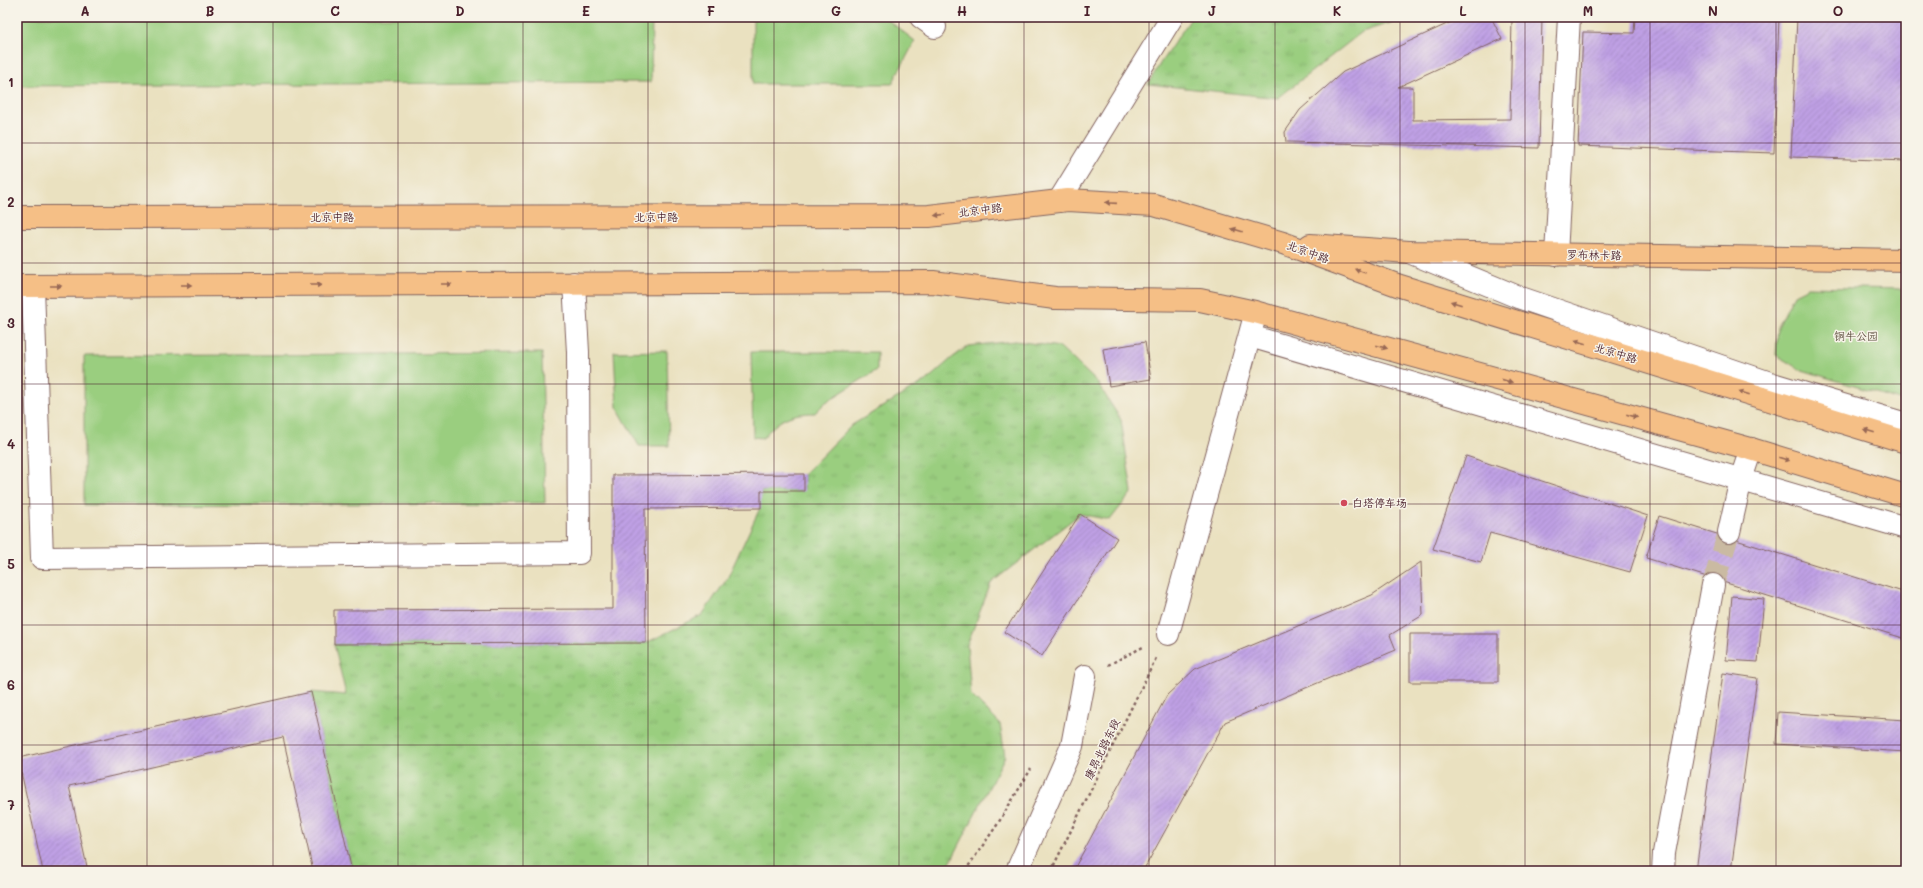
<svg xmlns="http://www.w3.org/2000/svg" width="1923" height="888" viewBox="0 0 1923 888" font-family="Mali,'LXGW WenKai TC',sans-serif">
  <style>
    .grass { fill: url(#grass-tufts); stroke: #727655 }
    .green { fill: #9ace7f; stroke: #727655 }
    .water { fill: #59bed7; stroke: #526e81 }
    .building { fill: url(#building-hatch) }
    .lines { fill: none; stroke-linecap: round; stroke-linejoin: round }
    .minor-tunnel { stroke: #cabaa2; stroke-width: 22; stroke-dasharray: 22 11; stroke-linecap: butt }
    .minor-casing { stroke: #82635f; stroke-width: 24 }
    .major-casing { stroke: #82635f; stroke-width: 24 }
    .path { stroke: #82635f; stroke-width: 2.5; stroke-dasharray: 3 3; stroke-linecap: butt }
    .minor { stroke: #fff; stroke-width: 22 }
    .major { stroke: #f5bf86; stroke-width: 22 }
    .oneway { fill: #976754 }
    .grid { fill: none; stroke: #4a1f2b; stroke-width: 1; stroke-opacity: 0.55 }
    .poi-dot { fill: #d1495b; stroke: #f7f3e8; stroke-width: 1.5 }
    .labels { text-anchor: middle; stroke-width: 3; stroke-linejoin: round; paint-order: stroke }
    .street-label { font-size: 11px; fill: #4a1f2b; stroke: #f7f3e8 }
    .park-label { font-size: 11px; fill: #625444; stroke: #f7f3e8 }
    .poi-label { font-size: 11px; fill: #4a1f2b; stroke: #f7f3e8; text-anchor: start }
    .neatline { fill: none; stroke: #4a1f2b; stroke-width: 1.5 }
    .grid-label { font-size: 13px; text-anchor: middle; font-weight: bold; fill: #4a1f2b }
  </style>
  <defs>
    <pattern id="grass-tufts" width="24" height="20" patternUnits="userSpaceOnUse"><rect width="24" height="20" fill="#9ace7f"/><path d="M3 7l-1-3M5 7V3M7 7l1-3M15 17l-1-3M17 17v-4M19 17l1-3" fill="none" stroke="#86b06e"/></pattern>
    <pattern id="building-hatch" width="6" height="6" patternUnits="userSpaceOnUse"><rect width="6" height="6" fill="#bfa0e5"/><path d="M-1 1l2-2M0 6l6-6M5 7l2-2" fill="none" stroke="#9d82ba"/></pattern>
  </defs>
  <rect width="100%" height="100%" fill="#f7f3e8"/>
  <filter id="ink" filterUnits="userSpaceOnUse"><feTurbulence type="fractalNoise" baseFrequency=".025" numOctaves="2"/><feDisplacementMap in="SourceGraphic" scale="8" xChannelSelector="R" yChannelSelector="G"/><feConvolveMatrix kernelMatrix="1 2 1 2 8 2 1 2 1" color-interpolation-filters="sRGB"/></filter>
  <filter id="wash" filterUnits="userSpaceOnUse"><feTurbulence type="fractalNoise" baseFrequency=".012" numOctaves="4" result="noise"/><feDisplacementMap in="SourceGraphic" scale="16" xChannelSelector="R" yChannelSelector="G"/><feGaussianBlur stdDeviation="0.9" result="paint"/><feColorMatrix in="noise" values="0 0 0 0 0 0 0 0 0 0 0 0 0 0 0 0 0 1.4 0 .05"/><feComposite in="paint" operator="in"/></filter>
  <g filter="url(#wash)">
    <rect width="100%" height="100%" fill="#eae1c0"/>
    <!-- grass -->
    <path class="grass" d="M1192 17H1409L1362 32 1278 98 1148 84 1161 62Z
      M1015 341 1060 347 1097 382 1121 420 1132 492 1110 520 1080 514 991 583 967 645 971 695 1000 724 1005 756 946 871H352L311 692 346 695 334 644 646 643 702 615 727 579 760 508 761 491H804V474L852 425 927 380 952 358 968 346Z"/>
    <!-- green -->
    <path class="green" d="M17 17H652L651 82 17 86Z
      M753 17H884L915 41 892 84H753Z
      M1808 287 1906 289V402L1799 369 1776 355 1778 327 1794 294Z
      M667 351 669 446H639L617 407 614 352Z
      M751 352H877V370L826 402 815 413C791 413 778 419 763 438L753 437Z
      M542 353 545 503 84 505V356Z"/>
    <!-- water -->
    <path class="water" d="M966 17H1034L1030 21 972 22Z"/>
    <g id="blocks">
      <!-- building -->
      <path class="building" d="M1462 17H1491L1502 39 1398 87H1413V120L1510 119 1512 18H1542L1539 148 1286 142 1285 132 1300 110 1343 72Z
        M1635 17H1779L1774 153 1578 146 1583 32 1634 33Z
        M1797 17H1906V161L1791 157Z
        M1145 342 1151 379 1109 386 1103 349Z
        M1466 456 1648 516 1630 572 1490 533 1481 562 1433 549Z
        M804 474V491H761V508L645 509 646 643 334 644V610L613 609V475Z
        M1080 514 1117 538 1042 656 1004 632Z
        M1659 516 1906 593V639L1646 558Z
        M1421 562 1423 615 1390 635 1396 650 1225 722 1143 871H1073L1167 695 1195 669 1372 595Z
        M1732 596 1764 599 1758 662 1726 660Z
        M1410 634H1498V682H1410Z
        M1723 673 1757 678 1731 871H1696Z
        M311 692 352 871H313L283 737 69 786 88 871H43L18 758Z
        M1778 712 1906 720V752L1776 744Z"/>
    </g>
  </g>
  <g filter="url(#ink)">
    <use href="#blocks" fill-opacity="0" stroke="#82635f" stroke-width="1"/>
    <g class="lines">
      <!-- minor-tunnel -->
      <path class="minor-tunnel" d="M1713 585 1729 532"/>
      <!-- minor casing -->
      <g class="minor-casing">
        <path id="minor" d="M921 17 935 27
          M1059 201 1172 17
          M1409 252 1518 297 1776 385 1906 424
          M1556 255 1569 17
          M33 286 42 558 579 553 578 352 574 283
          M1250 336 1906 528
          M1729 532 1741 479 1751 449
          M1168 634 1253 323
          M1017 871 1072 746 1085 676
          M1663 871 1664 853 1713 585"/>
      </g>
      <!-- major casing -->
      <g class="major-casing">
        <path id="major" d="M17 217 929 216 1068 200 1154 205 1283 243 1397 285 1906 442
          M1310 245 1409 252 1906 260
          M17 286 933 282 1055 298 1200 300 1255 312 1751 449 1906 496"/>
      </g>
      <!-- path -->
      <path class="path" d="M1108 665 1145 646
        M965 871 997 825 1031 769
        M1051 871 1156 658"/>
      <!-- minor -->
      <use href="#minor" class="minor"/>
      <!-- major -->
      <use href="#major" class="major"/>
    </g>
    <!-- one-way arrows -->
    <defs><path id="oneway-solid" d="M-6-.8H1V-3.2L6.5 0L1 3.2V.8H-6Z"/></defs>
    <g class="oneway">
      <use href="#oneway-solid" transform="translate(1111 203) rotate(-176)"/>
      <use href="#oneway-solid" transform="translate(940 215) rotate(173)"/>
      <use href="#oneway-solid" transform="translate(1237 230) rotate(-164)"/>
      <use href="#oneway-solid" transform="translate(1360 271) rotate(-160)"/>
      <use href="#oneway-solid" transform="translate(446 284)"/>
      <use href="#oneway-solid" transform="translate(186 285)"/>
      <use href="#oneway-solid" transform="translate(316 285)"/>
      <use href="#oneway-solid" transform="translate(56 286)"/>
      <use href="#oneway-solid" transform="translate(1456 303) rotate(-163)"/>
      <use href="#oneway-solid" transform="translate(1580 342) rotate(-163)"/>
      <use href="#oneway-solid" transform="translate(1382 347) rotate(16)"/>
      <use href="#oneway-solid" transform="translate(1507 381) rotate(16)"/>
      <use href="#oneway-solid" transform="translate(1744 393) rotate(-163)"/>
      <use href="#oneway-solid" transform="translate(1632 416) rotate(16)"/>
      <use href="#oneway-solid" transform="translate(1869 431) rotate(-163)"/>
      <use href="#oneway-solid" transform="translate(1784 459) rotate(17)"/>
    </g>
  </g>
  <!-- grid -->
  <path class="grid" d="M147 17V871M273 17V871M398 17V871M523 17V871M648 17V871M774 17V871M899 17V871M1024 17V871M1149 17V871M1275 17V871M1400 17V871M1525 17V871M1650 17V871M1776 17V871M17 143H1906M17 263H1906M17 384H1906M17 504H1906M17 625H1906M17 745H1906"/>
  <!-- markers -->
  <circle class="poi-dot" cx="1344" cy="503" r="4"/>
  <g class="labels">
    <!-- street labels -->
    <g class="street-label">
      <text transform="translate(980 210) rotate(-7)" y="4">北京中路</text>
      <text x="332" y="221">北京中路</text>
      <text x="656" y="221">北京中路</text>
      <text transform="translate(1308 252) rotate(20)" y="4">北京中路</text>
      <text transform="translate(1594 255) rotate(1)" y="4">罗布林卡路</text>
      <text transform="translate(1616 353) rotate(17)" y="4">北京中路</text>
      <text transform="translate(1102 749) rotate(-64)" y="4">康昂北路东段</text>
    </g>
    <!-- park labels -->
    <g class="park-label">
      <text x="1856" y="340">铜牛公园</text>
    </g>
    <!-- poi labels -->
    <g class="poi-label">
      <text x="1352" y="507">白塔停车场</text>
    </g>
  </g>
  <!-- margin -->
  <rect width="1923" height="888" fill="none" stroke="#f7f3e8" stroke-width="44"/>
  <rect x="22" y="22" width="1879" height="844" class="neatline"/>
  <g class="grid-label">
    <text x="85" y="16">A</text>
    <text x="210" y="16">B</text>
    <text x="335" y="16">C</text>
    <text x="460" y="16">D</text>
    <text x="586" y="16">E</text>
    <text x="711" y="16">F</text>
    <text x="836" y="16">G</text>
    <text x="962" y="16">H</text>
    <text x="1087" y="16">I</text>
    <text x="1212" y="16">J</text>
    <text x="1337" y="16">K</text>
    <text x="1463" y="16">L</text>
    <text x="1588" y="16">M</text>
    <text x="1713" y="16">N</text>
    <text x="1838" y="16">O</text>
    <text x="11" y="87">1</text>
    <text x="11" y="207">2</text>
    <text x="11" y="328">3</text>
    <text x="11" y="449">4</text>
    <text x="11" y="569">5</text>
    <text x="11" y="690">6</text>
    <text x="11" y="810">7</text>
  </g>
</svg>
